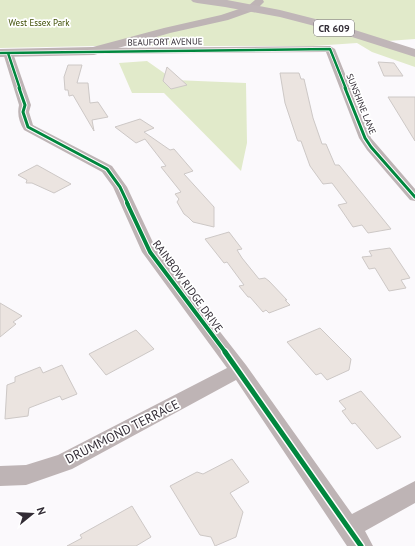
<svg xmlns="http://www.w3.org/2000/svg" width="415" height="546" viewBox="0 0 415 546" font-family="'PT Sans',sans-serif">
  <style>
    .green { fill: #e1eaca }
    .building { fill: #ebe4e0; stroke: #cdc8c6 }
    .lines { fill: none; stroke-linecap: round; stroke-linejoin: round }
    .minor { fill: #beb4b5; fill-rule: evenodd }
    .tertiary { fill: #beb4b5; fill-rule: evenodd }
    .primary { fill: #c0b6b8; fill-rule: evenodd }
    .cycleway-far3-casing { stroke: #fff; stroke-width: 4 }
    .cycleway-far2-casing { stroke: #fff; stroke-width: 5 }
    .cycleway-far1-casing { stroke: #fff; stroke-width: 6 }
    .cycleway-casing { stroke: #fff; stroke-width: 8 }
    .cycleway-far3 { stroke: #00873e; stroke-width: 2.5 }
    .cycleway-far2 { stroke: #00873e; stroke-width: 3 }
    .cycleway-far1 { stroke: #00873e; stroke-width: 4 }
    .cycleway { stroke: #00873e; stroke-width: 5 }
    .labels { text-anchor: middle; stroke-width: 3.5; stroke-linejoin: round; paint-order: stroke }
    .far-park-label { font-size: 9px; fill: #3d4d03; stroke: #fff }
    .far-street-label { font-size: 9px; fill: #322c35; stroke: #fff }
    .shield { fill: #fff; stroke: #706b72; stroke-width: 1 }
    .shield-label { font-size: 10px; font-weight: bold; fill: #322c35 }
    .street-label { font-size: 11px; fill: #322c35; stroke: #fff }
    .near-street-label { font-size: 13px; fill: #322c35; stroke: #fff }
  </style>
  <rect width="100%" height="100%" fill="#fbf9fc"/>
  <!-- green -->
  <path class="green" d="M0 0H415V39L374 42 415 56V67L372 52 357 43 313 46H95L0 48Z
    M147 61 174 80 246 83 247 143 241 171 164 93H132L119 63Z"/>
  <!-- building -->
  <path class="building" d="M378 62 394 63 403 76H384Z
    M68 65H82L77 83H88L90 103 98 102 108 117 92 120 94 131 73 95 69 96 68 90H65L64 77Z
    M167 67 187 85 171 89 163 81Z
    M280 73H299L301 79H304L313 118 322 144H326L335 165H339L391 229 368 233 362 225 353 227 338 205 347 203 332 183 323 184 310 166 301 141H298L297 139 285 103Z
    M388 97H415V141Z
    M140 119 154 128 144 132 170 150 174 149 193 171 184 174 214 207V227L193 222 188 217 184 214 177 202 179 199 175 194 181 192 161 167 166 166 145 139 136 143 115 127Z
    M37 165 71 184 54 193 32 183H26L27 180 18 175Z
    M229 232 242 249 237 250 242 258 259 279 265 278 269 281 287 300H285L290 305 269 313 266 310 263 312 250 297H248L239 286 244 285 227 262 224 263 205 239Z
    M390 248 410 278 401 280 406 288 389 291 375 268 369 269 362 257 372 256 369 251Z
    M0 303 22 316 13 322 16 324 0 337Z
    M320 328 351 359 349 370 327 380 321 373 316 375 287 342Z
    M136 330 154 349 106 375 89 354Z
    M62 365 77 394 62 400 60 396 29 408 28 416 5 419 7 385 15 382V377L40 367 43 373Z
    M361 391 401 437 377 449 355 423 352 424 342 411 346 409 339 401Z
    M232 459 249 482 230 493 243 512 236 537 215 546 211 537 200 535 170 486 197 472 203 474Z
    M132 506 151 537 136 546H67L82 538 80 535Z"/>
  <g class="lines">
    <!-- minor -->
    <path class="minor" d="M330 46 335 49 371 138 415 189V201L410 200 367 150 359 138 326 52 94 54 89 51 94 48Z
      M8 50 13 53 31 105 29 112 33 125 112 166 127 187 157 251 246 365 352 514 415 481V503L365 531 373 546H347L236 380 72 469 26 485 0 486V466L26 465 58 455 227 368 142 252 113 187 102 172 24 130C19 122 17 114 19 105L3 53Z"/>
    <!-- tertiary -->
    <path class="tertiary" d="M255 0H263L264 2 256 10 228 20 170 33 94 55 0 57V49L93 47 164 28 221 15 248 6Z"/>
    <!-- primary -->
    <path class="primary" d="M191 0H227L280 10 339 25 415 49V57L330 30 280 17 225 7 197 3 193 2Z"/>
    <!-- cycleway-far3 casing -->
    <g class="cycleway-far3-casing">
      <path id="cycleway-far3" d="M0 53 330 49 346 89
        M8 53 20 89"/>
    </g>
    <!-- cycleway-far2 casing -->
    <g class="cycleway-far2-casing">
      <path id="cycleway-far2" d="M19 88 25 105 23 112 28 127 107 169 120 187 128 204
        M345 88 365 138 371 147 415 197"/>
    </g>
    <!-- cycleway-far1 casing -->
    <g class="cycleway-far1-casing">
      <path id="cycleway-far1" d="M127 203 150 252 226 353"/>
    </g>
    <!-- cycleway casing -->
    <g class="cycleway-casing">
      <path id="cycleway" d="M225 352 361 546"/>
    </g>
    <!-- cycleway-far3 -->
    <use href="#cycleway-far3" class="cycleway-far3"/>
    <!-- cycleway-far2 -->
    <use href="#cycleway-far2" class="cycleway-far2"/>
    <!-- cycleway-far1 -->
    <use href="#cycleway-far1" class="cycleway-far1"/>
    <!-- cycleway -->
    <use href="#cycleway" class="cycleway"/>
  </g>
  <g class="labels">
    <!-- far-park labels -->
    <g class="far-park-label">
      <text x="39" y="26">West Essex Park</text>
    </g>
    <!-- far-street labels -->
    <g class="far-street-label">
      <text transform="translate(165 42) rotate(-1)" y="3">BEAUFORT AVENUE</text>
      <text transform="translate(361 104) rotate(68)" y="3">SUNSHINE LANE</text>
    </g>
    <!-- shield labels -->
    <rect class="shield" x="314" y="20" width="40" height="16" rx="3"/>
    <g class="shield-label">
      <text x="334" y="32">CR 609</text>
    </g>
    <!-- street labels -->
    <g class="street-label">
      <text transform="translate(188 286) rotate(54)" y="4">RAINBOW RIDGE DRIVE</text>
    </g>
    <!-- near-street labels -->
    <g class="near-street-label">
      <text transform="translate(122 431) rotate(-27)" y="5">DRUMMOND TERRACE</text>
    </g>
  </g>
  <!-- north arrow -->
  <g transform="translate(32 514) rotate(72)" stroke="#ffffff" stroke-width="3" paint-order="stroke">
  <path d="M0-3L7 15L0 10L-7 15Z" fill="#322c35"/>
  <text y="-6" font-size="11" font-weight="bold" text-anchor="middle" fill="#322c35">N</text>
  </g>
</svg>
